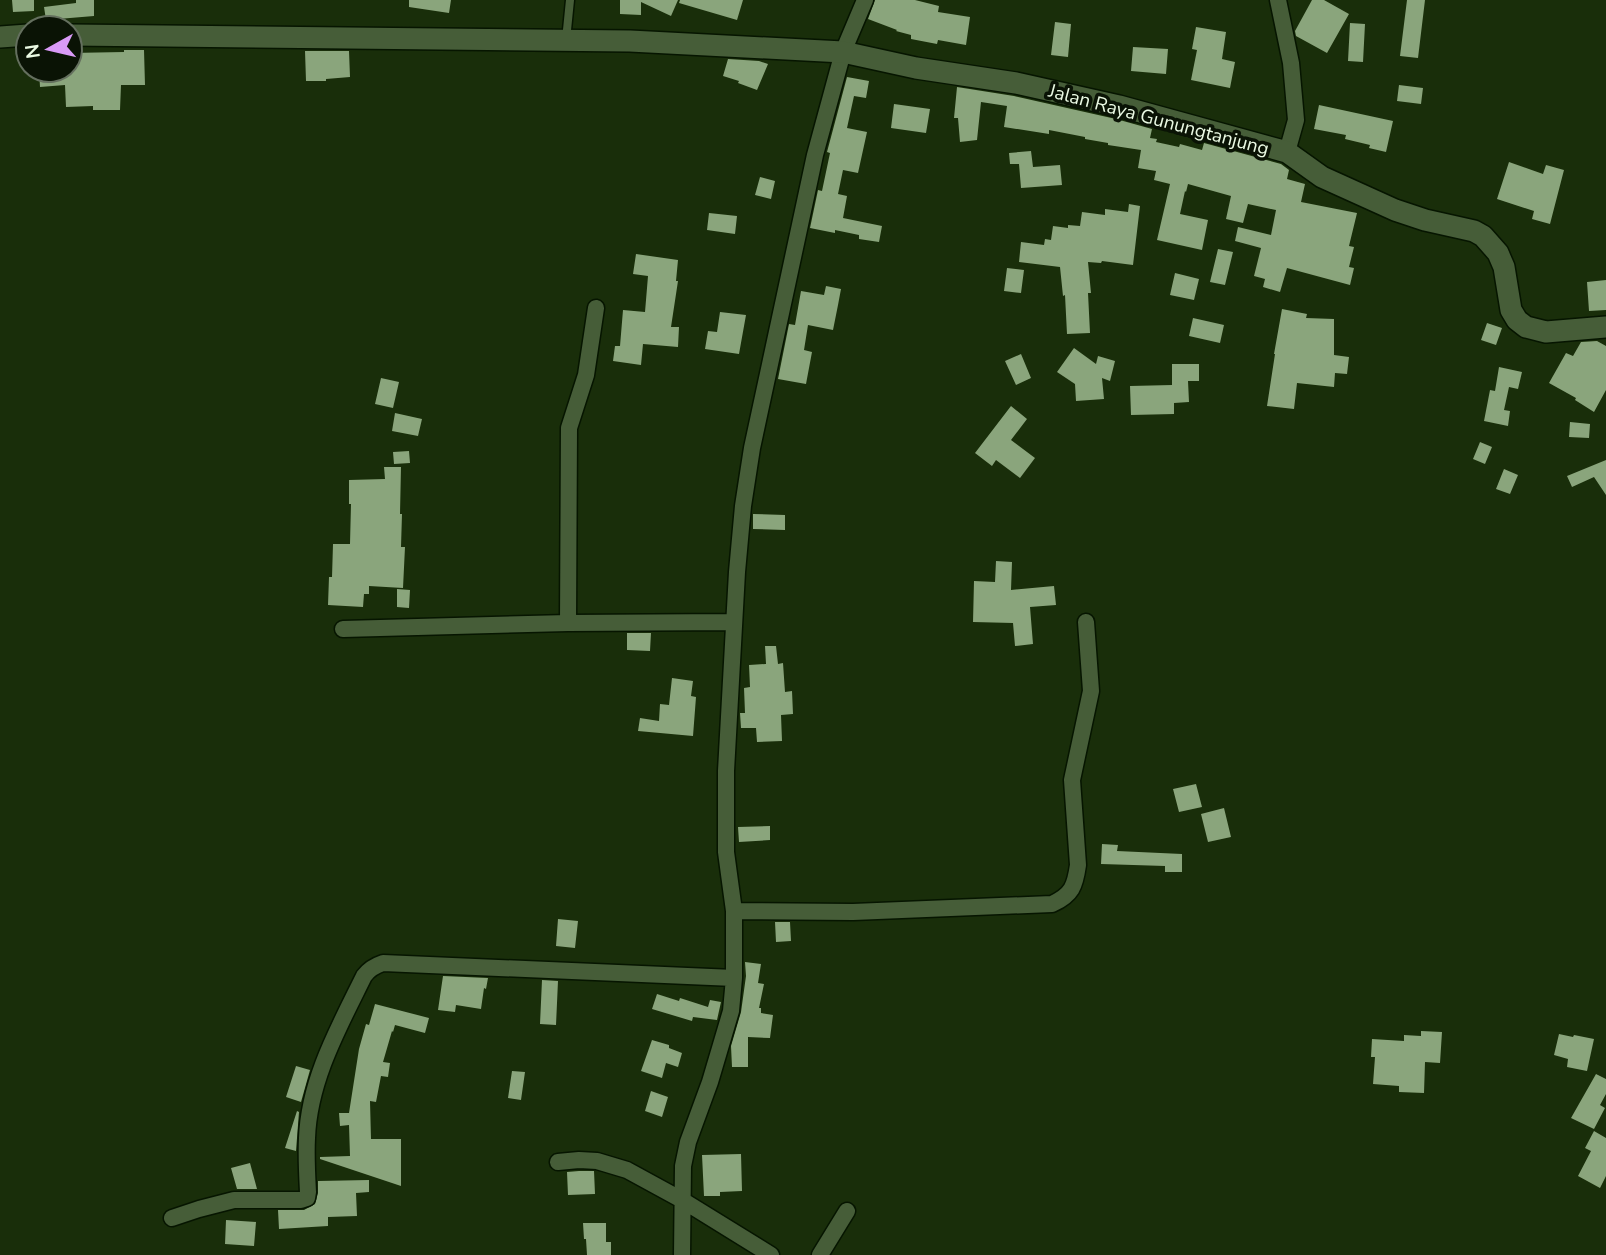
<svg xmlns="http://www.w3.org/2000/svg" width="1606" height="1255" viewBox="0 0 1606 1255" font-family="'Nunito Sans',sans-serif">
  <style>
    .building { fill: #8aa57c }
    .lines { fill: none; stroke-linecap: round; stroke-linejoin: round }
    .service-casing { stroke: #061500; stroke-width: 11 }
    .minor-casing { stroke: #061500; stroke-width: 19 }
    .secondary-casing { stroke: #061500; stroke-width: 24 }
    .service { stroke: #465d38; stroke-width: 8 }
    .minor { stroke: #465d38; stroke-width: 16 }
    .secondary { stroke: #465d38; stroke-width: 21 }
    .labels { text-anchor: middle; stroke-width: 7; stroke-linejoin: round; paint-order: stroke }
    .street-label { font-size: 19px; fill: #eaf9e3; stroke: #0a1305 }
  </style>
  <rect width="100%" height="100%" fill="#192e0a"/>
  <!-- building -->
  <path class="building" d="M12 0H34V11L13 12Z
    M76 0H94V16L46 20 44 7 76 3Z
    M409 0H451L449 13 409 7Z
    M620 0H678L671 16 641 2V15L620 14Z
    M680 0H743L737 20 679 3Z
    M875 0H915L939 6 938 12 970 17 966 45 938 40 937 44 911 39V35L896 31 897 30 868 19Z
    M1312 0H1324L1349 14 1327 53 1296 36 1295 31Z
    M1407 0H1425L1418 58 1400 56Z
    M1055 22 1071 24 1068 57 1051 55Z
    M1350 23 1365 24 1363 62 1348 61Z
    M1196 27 1226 32 1222 59 1235 62 1230 88 1191 80 1197 50 1192 49Z
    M1133 47 1168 49 1166 74 1131 71Z
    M124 50H144L145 85H121L120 110H93V106L66 107 65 85 40 87 39 71 70 70V53L124 52Z
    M305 51H349L350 77 326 79V81H306Z
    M728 59 759 61 768 64 757 90 738 83 739 81 723 76Z
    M847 77 869 81 866 98 854 96 847 128 867 132 858 173 843 170 838 194 847 196 843 218 882 226 879 242 859 239V235L835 230V233L810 228 818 190 822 191 830 153 827 152Z
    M1399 85 1423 88 1421 104 1397 101Z
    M957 87 1014 96 1116 119 1152 129 1150 138 1157 139 1156 142 1179 147 1180 144 1202 150 1204 143 1281 164 1289 170 1287 179 1305 184 1301 202 1357 213 1349 246 1354 247 1349 267 1354 268 1350 285 1287 268 1280 292 1263 287 1265 279 1254 276 1261 248 1235 241 1238 227 1271 235 1276 210 1248 204 1243 223 1226 219 1231 196 1188 184 1186 192 1185 191 1180 214 1208 220 1202 250 1157 240 1170 184 1154 180 1156 171 1138 168 1141 150 1108 145V143L1085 139V137L1049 130V134L1004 127 1007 106 981 102 977 140 960 142 958 118H954Z
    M894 104 930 109 926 133 891 128Z
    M1319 105 1393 121 1386 152 1369 148 1370 145 1345 139 1346 135 1314 129Z
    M1031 151 1033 167 1060 165 1062 185 1021 188 1019 164H1010L1009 153Z
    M1509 162 1543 174 1546 165 1564 170 1550 224 1532 219 1534 211 1497 199Z
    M760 177 775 181 771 199 755 195Z
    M1129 204 1140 206 1133 265 1102 261 1101 263 1088 262 1091 293H1088L1090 333 1067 334 1065 295 1063 296 1060 267 1019 262 1021 242 1044 245 1045 239 1051 240 1053 226 1068 228V225L1080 226 1082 212 1105 215V209L1128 212Z
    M709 213 737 216 735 234 707 230Z
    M1218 249 1233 252 1225 285 1210 282Z
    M636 254 678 260 676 281H678L671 327H679L678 347 643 344 641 365 613 361 615 346H620L623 310 645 312 648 276 633 274Z
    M1007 268 1024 270 1021 293 1004 291Z
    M1175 273 1199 279 1194 300 1170 295Z
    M1606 280V310L1589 311 1587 282Z
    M826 286 841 289 838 305 833 330 808 325 804 350 812 352 806 384 778 379 789 324 795 325 801 291 824 295Z
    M1282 309 1307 314 1306 318 1334 319V355L1349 357 1347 374 1335 373 1334 387 1297 383 1294 409 1267 406 1275 354H1274Z
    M720 312 746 315 739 354 705 349 708 331 717 332Z
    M1193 318 1224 325 1220 343 1189 336Z
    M1487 323 1502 328 1496 345 1481 340Z
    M1597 341 1606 346V390L1594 412 1575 400 1576 398 1549 383 1566 353 1573 356 1581 342Z
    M1074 348 1096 364 1098 356 1115 361 1110 381 1102 378 1104 399 1076 401 1075 384 1057 372Z
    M1021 354 1031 378 1016 385 1005 361Z
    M1172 364H1199V381H1188L1189 402 1174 403V414L1131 415 1130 386 1172 385Z
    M1499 367 1522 372 1518 389 1509 387 1504 410 1510 411 1508 426 1484 421 1490 390 1495 391Z
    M381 378 399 382 393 408 375 404Z
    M1011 406 1027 419 1011 440 1035 458 1020 478 996 460 992 466 975 453Z
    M395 413 422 419 418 436 392 431Z
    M1570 422 1590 424 1589 438 1569 437Z
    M1480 442 1492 447 1485 464 1473 459Z
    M409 451 410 463 394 464 393 452Z
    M1606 460V495L1594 477 1572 487 1567 476Z
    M384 467H401L400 514H402L401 547H405L403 588 369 586V594H364L363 607 328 605 329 577H332L333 544H350L351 504H349V480L385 479Z
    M1504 469 1518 475 1510 494 1496 489Z
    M753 514 785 515V530L753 529Z
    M996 561 1012 562 1011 590 1054 586 1056 605 1030 607 1033 644 1015 646 1013 623 973 622 974 581 995 582Z
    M397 589 410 590 409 608 397 607Z
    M627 633H651L650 651 627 650Z
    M765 646H776L778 664 783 663 785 692 792 691 793 714 781 715 782 741 757 742 756 728H741L740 713H745L744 688 750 687 749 665 766 664Z
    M672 678 693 681 691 696 696 697 693 736 638 731 640 718 659 721 660 704 669 705Z
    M1196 784 1202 807 1179 812 1173 789Z
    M1224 808 1231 837 1208 842 1201 814Z
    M770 826V840L739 842 738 827Z
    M1102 844 1118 845 1117 851 1182 854V872H1165V866L1101 864Z
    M558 919 578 921 575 948 556 946Z
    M775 922H790L791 941 776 942Z
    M745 962 761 964 758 983 764 984 759 1008H761V1013L773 1015 770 1038 748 1037V1067H732L731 1046 741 1012 746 976Z
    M443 976 488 978 486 989 484 988 481 1009 456 1005 455 1012 438 1010Z
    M542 980 558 981 556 1025 540 1024Z
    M657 994 679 1001 680 998 708 1007 710 1000 721 1002 717 1020 693 1017 692 1021 652 1009Z
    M375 1004 429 1018 425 1033 395 1025 393 1032 392 1031 383 1062 390 1063 388 1077 381 1076 376 1102 370 1101 371 1139H401V1186L320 1159V1157L350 1156 349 1125 340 1126 339 1113H349L359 1049 366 1024 369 1025Z
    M1421 1031 1442 1032 1440 1063 1425 1062 1424 1093 1399 1092V1086L1373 1084 1375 1057H1371L1372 1039 1404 1041V1035L1421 1036Z
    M1559 1034 1573 1037 1574 1035 1594 1039 1587 1071 1567 1067 1568 1059 1554 1055Z
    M652 1040 669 1045V1048L682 1053 678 1067 666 1063 662 1078 641 1071Z
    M296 1066 310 1070 301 1102 286 1097Z
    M512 1071 525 1072 521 1100 508 1098Z
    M1596 1074 1606 1079V1094L1600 1105 1605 1108 1594 1129 1571 1118Z
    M651 1091 668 1097 662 1117 645 1111Z
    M297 1111 299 1112 296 1151 285 1148Z
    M1594 1131 1606 1138V1176L1600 1188 1578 1176 1591 1151 1585 1148Z
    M741 1154 742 1191 720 1192V1196H704L702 1155Z
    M250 1163 257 1189H237L231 1168Z
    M579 1171H594L595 1194 568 1195 567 1172Z
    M369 1180V1192L356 1193 357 1216 328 1217V1226L279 1229 278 1210H304L315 1204 318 1193V1181Z
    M226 1220 256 1222 254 1246 225 1244Z
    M583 1223H606V1242H611V1255H587L586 1239H584Z"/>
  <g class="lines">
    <!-- service casing -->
    <g class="service-casing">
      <path id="service" d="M566 40 570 0"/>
    </g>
    <!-- minor casing -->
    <g class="minor-casing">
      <path id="minor" d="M1278 0 1291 63 1296 120 1287 152
        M568 623 569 428 586 375 596 308
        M343 629 568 623 734 622
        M734 911 853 912 1052 904C1072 895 1075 886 1078 865L1072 780 1091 691 1086 622
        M558 1162 579 1160 597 1161 627 1170 682 1200 771 1255
        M172 1218 199 1209 234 1200H301L307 1198 308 1192C307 1174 306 1156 307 1138 309 1080 339 1027 364 976 369 969 374 966 383 963L734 978
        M682 1255 683 1166 688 1142 710 1082 731 1011 734 978V911L726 852V771L737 572 743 506 752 448 815 155 843 52 865 0
        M820 1255 847 1211"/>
    </g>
    <!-- secondary casing -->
    <g class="secondary-casing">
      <path id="secondary" d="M70 35 630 41 843 52 916 68 1016 83 1119 106 1287 152 1322 177 1395 210 1425 220 1474 231 1483 236 1498 253 1504 267 1511 310 1517 320 1526 327 1546 332 1606 327
        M0 37 28 35"/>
    </g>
    <!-- service -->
    <use href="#service" class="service"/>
    <!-- minor -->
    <use href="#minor" class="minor"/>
    <!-- secondary -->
    <use href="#secondary" class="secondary"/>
  </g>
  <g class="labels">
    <!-- street labels -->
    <g class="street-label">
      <text transform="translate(1159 119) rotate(15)" y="7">Jalan Raya Gunungtanjung</text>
    </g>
  </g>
  <!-- north arrow -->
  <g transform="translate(49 49) rotate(262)"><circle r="33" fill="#0a1305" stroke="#646f5e" stroke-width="2"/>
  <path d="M0-5L12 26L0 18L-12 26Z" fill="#d99af7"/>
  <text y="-10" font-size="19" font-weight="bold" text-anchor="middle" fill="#eaf9e3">N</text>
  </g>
</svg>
